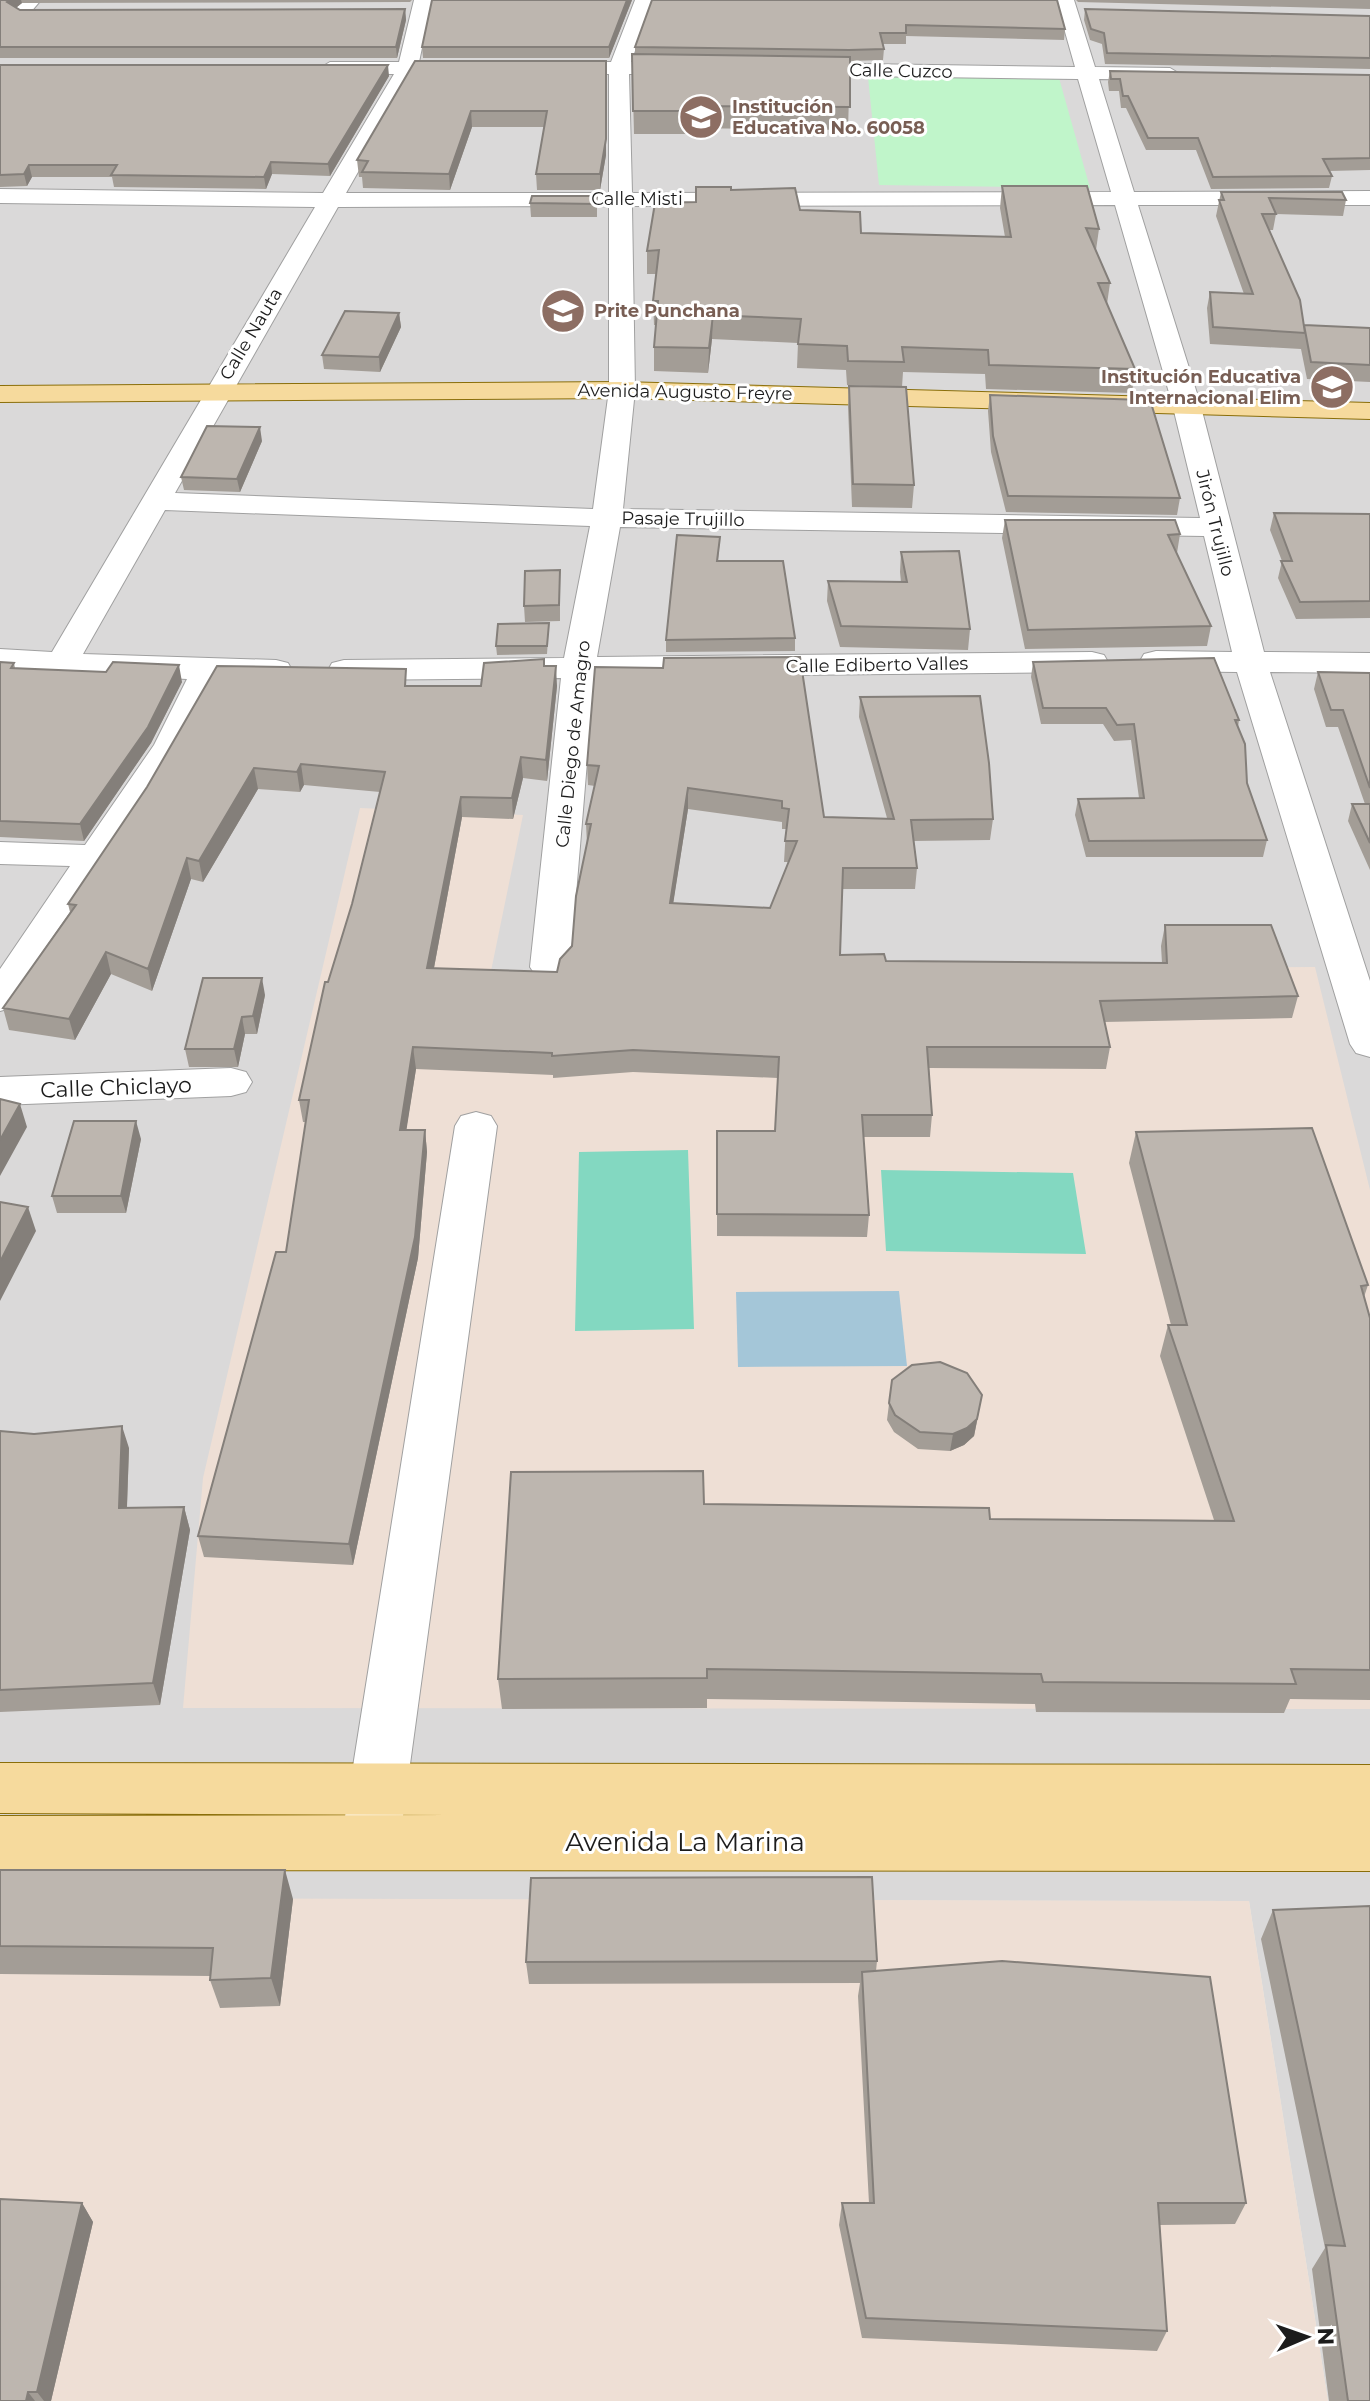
<svg xmlns="http://www.w3.org/2000/svg" width="1370" height="2401" viewBox="0 0 1370 2401" font-family="Montserrat,sans-serif">
  <style>
    .residential { fill: #dad9d9 }
    .military { fill: #eedfd5 }
    .park { fill: #c0f5ca }
    .pitch { fill: #83d8c1 }
    .water { fill: #a4c6d8 }
    .lines { fill: none; stroke-linecap: round; stroke-linejoin: round }
    .minor-casing { stroke: #a0a0a0; stroke-width: 2 }
    .major-casing { stroke: #8a6e09; stroke-width: 2 }
    .minor { fill: #fff; fill-rule: evenodd }
    .major { fill: #f6da9d; fill-rule: evenodd }
    .wall { fill: #a39d96; fill-rule: evenodd }
    .shaded-wall { fill: #847f7a }
    .building { fill: #bdb6af; stroke: #847f7a; stroke-width: 2; fill-rule: evenodd }
    .labels { text-anchor: middle; stroke-width: 6; stroke-linejoin: round; paint-order: stroke }
    .far-street-label { font-size: 18px; fill: #1c1c1c; stroke: #fff }
    .far-education-label { font-size: 18px; font-weight: bold; fill: #785e54; stroke: #fff; text-anchor: start }
    .street-label { font-size: 22px; fill: #1c1c1c; stroke: #fff }
    .near-street-label { font-size: 26px; fill: #1c1c1c; stroke: #fff }
  </style>
  <rect width="100%" height="100%" fill="#eceae2"/>
  <!-- residential -->
  <path class="residential" d="M0 0H1370V2401H1328L1249 1901 0 1899Z"/>
  <!-- military -->
  <path class="military" d="M360 808 523 815 491 971 1315 967 1370 1190V1709L183 1708 203 1478Z
    M0 1898 1249 1901 1328 2401H0Z"/>
  <!-- park -->
  <path class="park" d="M868 77 1059 78 1090 188 879 185Z"/>
  <!-- pitch -->
  <path class="pitch" d="M688 1150 694 1329 575 1331 579 1152Z
    M881 1170 1073 1173 1086 1254 886 1251Z"/>
  <!-- water -->
  <path class="water" d="M899 1291 907 1366 738 1367 736 1292Z"/>
  <g class="lines">
    <!-- minor casing -->
    <g class="minor-casing">
      <path id="minor" d="M22 0H41L7 40 0 42V24Z
        M414 0H432L419 62H470L480 68 470 74H414L346 193H609V74H546L536 68 546 62H611L635 0H653L631 62H690L700 68 690 74H629L632 193 1111 192 1078 79 790 75 780 69 790 63 1075 67 1056 0H1074L1095 67 1170 68 1180 74 1170 80 1099 79 1134 192 1370 191V205H1138L1200 403 1264 652 1370 653V673L1270 672 1370 981V1057L1356 1053 1350 1044 1237 672 1156 671 1144 668 1140 661 1144 654 1156 651 1232 652 1204 536 620 527 597 657 1092 652 1104 655 1108 662 1104 669 1092 672 594 677 570 967 564 976 550 979 536 976 530 967 561 678 344 680 332 677 328 670 332 663 344 660 564 658 590 526 165 510 83 654 276 660 288 663 292 670 288 677 220 680C163 797 86 899 14 1007L0 1011V969L70 866 0 864V842L85 845 154 745 187 679 0 669V649L52 652 315 207 0 203V189L323 193 394 74H330L320 68 330 62H399ZM1115 205 1172 403 1200 518 623 509 635 390 632 206ZM609 206V390L593 509 175 493 338 207Z
        M231 1068 246 1072 252 1082 246 1092 231 1096 0 1105V1077Z
        M476 1112 491 1116 497 1126 402 1823 393 1842 373 1849 353 1842 344 1823 455 1126 461 1116Z"/>
    </g>
    <!-- major casing -->
    <g class="major-casing">
      <path id="major" d="M622 382 1370 403V419L622 398 0 402V386Z
        M0 1763 1370 1765V1817L486 1815 1370 1817V1871L0 1870V1816L450 1815 0 1813Z"/>
    </g>
    <!-- minor -->
    <use href="#minor" class="minor"/>
    <!-- major -->
    <use href="#major" class="major"/>
  </g>
  <!-- wall -->
  <path class="wall" d="M0 0H412L410 2 22 3 16 8 20 10 405 9 406 20 397 58H0Z
    M632 0 609 58H423L422 47Z
    M652 0 1065 29 1064 40 906 36V44H883L884 49 883 60 850 61 848 130 686 128V134H634L632 54H635V47Z
    M1076 0H1370V9L1078 2Z
    M1085 9 1370 16V69L1105 64 1102 44 1090 40 1084 20Z
    M415 61H606V155L600 190H537L536 174 544 127H472L450 190 363 188 362 177H359L357 160Z
    M0 65 389 76 330 176 272 174 266 189 114 187 112 177H32L27 186 0 187Z
    M1110 71 1370 75V170L1329 171 1332 176 1329 188 1211 189 1196 150H1146L1126 108H1121L1119 91H1109L1108 82Z
    M1002 186 1099 229 1096 250 1110 283 1107 304 1135 369 1132 393 986 389 985 374 903 372 902 387 847 385 846 370 797 368 798 343 712 339 708 373 654 371V347L656 325H654L653 301 656 274H647V251L731 190 800 210 861 233 1005 237 1000 208Z
    M1221 192 1346 200 1343 216 1276 214 1273 230H1269L1304 325 1370 328V382L1307 379 1301 349 1210 344 1207 308 1210 292 1244 294 1216 216Z
    M597 196V217H531L530 203Z
    M399 313 401 327 380 372 324 369 322 355Z
    M849 386 914 485 912 508 852 507 848 407Z
    M990 395 1180 498 1177 515 1006 512 991 452 988 411Z
    M262 441 240 492 184 490 181 477Z
    M1274 513 1370 514V618L1296 619 1278 578 1282 561 1270 530Z
    M1005 520 1180 534 1177 553 1211 626 1207 646 1025 649 1002 538Z
    M720 537 718 561 795 638V651L666 652V640Z
    M901 552 970 629 968 650 840 647 827 601 828 581 901 582 900 572Z
    M560 586V621L525 622 524 606Z
    M549 623 547 654 497 655 496 646Z
    M0 662 14 663 15 668 182 682 151 743 84 841 0 837Z
    M1033 662 1239 720 1238 727 1247 783 1267 840 1263 857H1086L1075 815 1078 799 1139 798 1131 740 1114 741 1103 724H1041L1031 677Z
    M544 666 557 686 547 781 523 778 513 819 462 817 434 968 557 972 572 946 587 844 586 824 595 786 588 785 587 765 595 667 824 817 887 818 859 717 860 697 993 819 990 840 913 841 917 868 915 889H842L840 955 886 961 1162 963 1161 946 1165 925 1298 996 1292 1018 1104 1022 1110 1047 1106 1069 929 1068 932 1115 930 1137H863L869 1215 867 1237 717 1236V1131H775L778 1078 633 1072 553 1078V1075L416 1069 406 1130H425L427 1152 418 1258 353 1565 204 1557 198 1536 286 1252 306 1122H303L299 1100 328 982 352 904 380 792 304 785 300 792 258 789 203 882 191 879 152 991 111 974 75 1040 9 1030 3 1008 70 912 68 904 147 787 407 686H481ZM688 809 782 822V829H786L784 862H789L770 908 673 903Z
    M1318 672 1370 673V870L1348 821 1352 804H1365L1338 727H1326L1314 689Z
    M265 995 257 1034H245L238 1067H189L185 1049Z
    M1136 1132 1368 1285 1364 1297 1370 1318V1700L1290 1699 1284 1713 1036 1712 1035 1704 707 1699V1708L502 1709 498 1679 704 1504 990 1519 1214 1520 1160 1356 1168 1325H1171L1129 1163Z
    M141 1139 126 1213H57L52 1196Z
    M892 1380 979 1412 974 1436 964 1445 950 1451 918 1449 894 1432 887 1420Z
    M0 1431 129 1448 127 1508 184 1507 190 1530 160 1705 0 1712Z
    M0 1870 293 1899 280 2006 220 2008 210 1980 211 1976 0 1974Z
    M1370 1906V2401H1329L1312 2269 1325 2248 1261 1939 1273 1910Z
    M877 1961 876 1971 1246 2203 1235 2224 1160 2225 1167 2331 1157 2351 862 2338 839 2225 842 2203H869L858 1996 860 1983 529 1984 526 1962Z
    M82 2203 93 2222 51 2401H0Z"/>
  <!-- shaded-wall -->
  <path class="shaded-wall" d="M10 0H21L22 3 9 13 7 2Z
    M627 0H632L609 58V47Z
    M405 9 406 20 397 58 396 47Z
    M606 61V155L600 190V174Z
    M388 65 389 76 330 176 328 164Z
    M471 111 472 127 450 190 449 174Z
    M271 162 272 174 266 189 264 177Z
    M29 165 32 177 27 186 24 174Z
    M399 313 401 327 380 372 379 357Z
    M713 315 712 339 708 373 709 348Z
    M260 427 262 441 240 492 237 479Z
    M179 665 182 682 151 743 84 841 80 824Z
    M556 666 557 686 547 781 546 760Z
    M521 757 523 778 513 819 512 798Z
    M301 764 304 785 300 792 297 772Z
    M254 768 258 789 203 882 199 861Z
    M688 788V809L670 924V903Z
    M461 797 462 817 430 989 427 968Z
    M187 858 191 879 152 991 148 969Z
    M106 952 111 974 75 1040 69 1019Z
    M262 978 265 995 257 1034 253 1016Z
    M242 1017 245 1034 238 1067 234 1049Z
    M413 1047 416 1069 403 1152 400 1130Z
    M20 1104 27 1127 0 1176V1140Z
    M136 1121 141 1139 126 1213 121 1196Z
    M425 1130 427 1152 418 1258 353 1565 349 1544Z
    M28 1207 36 1231 0 1301V1262Z
    M982 1395 974 1436 964 1445 950 1451 953 1434Z
    M122 1426 129 1448 126 1531 119 1508Z
    M184 1507 190 1530 160 1705 153 1683Z
    M285 1870 293 1899 280 2006 271 1978Z
    M82 2203 93 2222 51 2401H44L37 2392Z
    M28 2392 35 2401H26Z"/>
  <!-- building -->
  <path class="building" d="M0 0H10L7 2 20 10 405 9 396 47H0Z
    M432 0H627L609 47H422Z
    M652 0H1057L1065 29 906 25V33H880L884 49 849 50 635 47Z
    M1085 9 1370 16V58L1107 53 1104 33 1091 29Z
    M632 54 850 57V107L686 106V111H633Z
    M415 61H606V139L600 174H536L547 111H471L449 174 362 172 368 161 357 160Z
    M0 65H388L328 164 271 162 264 177 111 175 117 165H29L24 174 0 175Z
    M1110 71 1370 75V158L1323 159 1332 176 1213 177 1198 138H1148L1128 96H1123L1120 79H1111Z
    M1002 186H1087L1099 229 1086 228 1110 283H1098L1135 369 989 365 988 350 902 347 904 362 848 361 847 346 798 344 801 319 713 315 709 348 654 347 658 301H653L659 250 647 251 655 203 696 202V187H731V190L795 188 800 210 860 212 861 233 1011 237Z
    M1221 192H1342L1346 200 1269 198 1276 214H1262L1300 300 1305 333 1213 327 1210 292 1253 294 1219 200H1224Z
    M532 196H597L596 204 530 203Z
    M345 311 399 313 379 357 322 355Z
    M1304 325 1370 328V365L1311 362Z
    M849 386 906 387 914 485 853 484Z
    M990 395 1144 400 1151 403 1180 498 1008 496 993 436Z
    M207 426 260 427 237 479 181 477Z
    M1274 513 1370 514V601L1300 602 1281 561H1292Z
    M1005 520H1175L1180 534 1168 535 1211 626 1028 630Z
    M677 535 720 537 717 561H783L795 638 666 640Z
    M959 551 970 629 841 626 828 581 907 582 901 552Z
    M560 570 559 605 524 606 525 571Z
    M549 623 547 646H496L498 624Z
    M800 657 824 817 894 819 860 697 980 696 989 763 993 819 911 820 917 868H843L840 955 884 954 886 961 1167 963 1165 925H1271L1298 996 1100 1001 1110 1047H927L932 1115H862L869 1215 717 1214V1131H775L779 1057 633 1050 552 1056V1053L413 1047 400 1130H425L415 1237 349 1544 198 1536 276 1252H286L309 1100H299L325 982H328L352 904 385 772 301 764 297 772 254 768 199 861 187 858 148 969 106 952 69 1019 3 1008 76 905 68 904 147 787 217 666 406 669 405 686H481L484 663 544 659V666H556L546 760 521 757 512 798 461 797 427 968 557 972 560 959 572 946 576 896 591 824H586L599 766 587 765 595 667 663 668 664 658ZM688 788 782 801V808L789 809 785 841H797L770 908 670 903Z
    M1214 658 1239 720H1235L1245 744 1247 783 1267 840 1089 841 1078 799 1144 798 1134 724 1117 725 1106 708H1043L1033 662Z
    M0 662 14 663 11 668 106 672 113 662 179 665 148 727 80 824 0 821Z
    M1318 672 1370 673V788L1343 710H1331Z
    M1352 804H1370V843Z
    M203 978H262L253 1016 242 1017 234 1049H185Z
    M0 1099 20 1104 0 1140Z
    M74 1121H136L121 1196H52Z
    M1312 1128 1368 1285 1361 1286 1370 1318V1670L1291 1669 1296 1684 1043 1682 1041 1674 707 1669V1678L498 1679 511 1472 703 1471 704 1504 989 1508 990 1519 1234 1521 1168 1325H1187L1136 1132Z
    M0 1202 28 1207 0 1262Z
    M940 1362 967 1373 982 1395 977 1419 967 1428 953 1434 920 1432 895 1415 889 1403 892 1380 912 1365Z
    M122 1426 119 1508 184 1507 153 1683 0 1690V1431L34 1434Z
    M0 1870H285L271 1978 210 1980 213 1948 0 1946Z
    M872 1877 877 1961 526 1962 531 1878Z
    M1370 1906V2401H1348L1326 2245 1345 2246 1273 1910Z
    M1002 1961 1210 1977 1246 2203H1158L1167 2331 866 2318 842 2203H874L862 1972Z
    M0 2199 82 2203 37 2392H28L26 2401H0Z"/>
  <!-- icons -->
  <defs>
    <g id="school-disc" transform="scale(2.3)"><circle r="9.5" fill="#8d6e63" stroke="#fff"/><path d="M0-5L7-2L0 1L-7-2ZM-4 1L0 2.5L4 1V4Q0 6-4 4Z" fill="#fff"/></g>
  </defs>
  <g fill-rule="evenodd">
    <use href="#school-disc" x="701" y="117"/>
    <use href="#school-disc" x="563" y="311"/>
    <use href="#school-disc" x="1332" y="387"/>
  </g>
  <g class="labels">
    <!-- far-street labels -->
    <g class="far-street-label">
      <text transform="translate(901 71) rotate(1)" y="6">Calle Cuzco</text>
      <text x="637" y="205">Calle Misti</text>
      <text transform="translate(251 334) rotate(-59)" y="6">Calle Nauta</text>
      <text transform="translate(685 392) rotate(1)" y="6">Avenida Augusto Freyre</text>
      <text transform="translate(683 519) rotate(1)" y="6">Pasaje Trujillo</text>
      <text transform="translate(1215 523) rotate(76)" y="6">Jirón Trujillo</text>
      <text transform="translate(877 665) rotate(-1)" y="6">Calle Ediberto Valles</text>
      <text transform="translate(573 744) rotate(-84)" y="6">Calle Diego de Amagro</text>
    </g>
    <!-- far-education labels -->
    <g class="far-education-label">
      <text x="732" y="113">Institución<tspan x="732" dy="21">Educativa No. 60058</tspan></text>
      <text x="594" y="317">Prite Punchana</text>
      <text x="1301" y="383" text-anchor="end">Institución Educativa<tspan x="1301" dy="21">Internacional Elim</tspan></text>
    </g>
    <!-- street labels -->
    <g class="street-label">
      <text transform="translate(116 1087) rotate(-2)" y="8">Calle Chiclayo</text>
    </g>
    <!-- near-street labels -->
    <g class="near-street-label">
      <text x="685" y="1851">Avenida La Marina</text>
    </g>
  </g>
  <!-- north arrow -->
  <g transform="translate(1306 2337) rotate(88)" stroke="#ffffff" stroke-width="6" paint-order="stroke">
  <path d="M0-6L14 30L0 20L-14 30Z" fill="#1c1c1c"/>
  <text y="-12" font-size="22" font-weight="bold" text-anchor="middle" fill="#1c1c1c">N</text>
  </g>
</svg>
